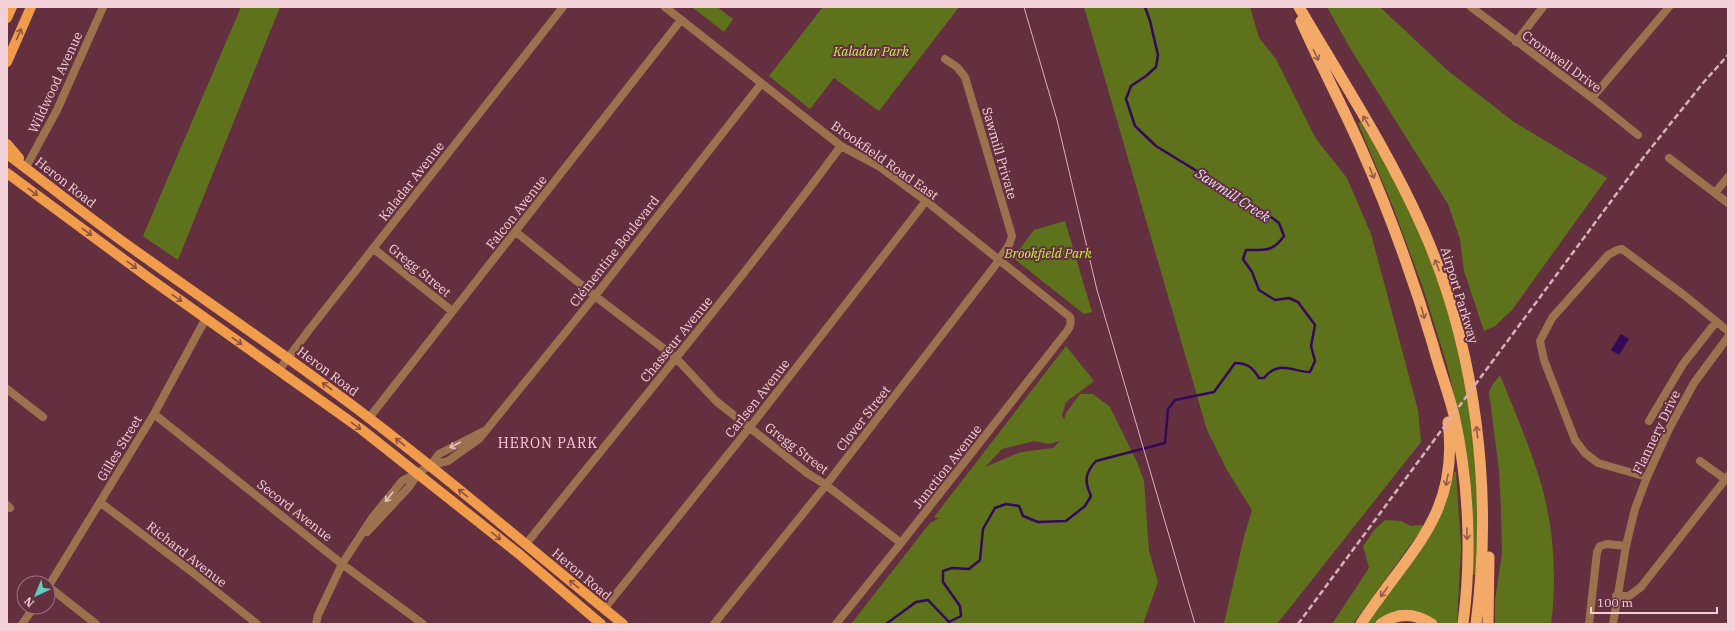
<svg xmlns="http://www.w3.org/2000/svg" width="1735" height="631" viewBox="0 0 1735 631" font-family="'IBM Plex Serif',serif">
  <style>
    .green { fill: #5e721c; fill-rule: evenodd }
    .water { fill: #34085a }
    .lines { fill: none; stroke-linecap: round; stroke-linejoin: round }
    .stream { stroke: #34085a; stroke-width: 2.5 }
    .minor { stroke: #9b724d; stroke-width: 8 }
    .tertiary { stroke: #9b724d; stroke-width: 8 }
    .primary { stroke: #f09c4b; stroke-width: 10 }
    .trunk { stroke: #f3aa68; stroke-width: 11 }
    .tram { stroke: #d6b1bb; stroke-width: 1 }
    .rail { stroke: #d6b1bb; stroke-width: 2.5; stroke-dasharray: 6 3; stroke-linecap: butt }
    .oneway { stroke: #8e5043 }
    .oneway2 { stroke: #965b4e }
    .oneway3 { stroke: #e5c2c3 }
    .labels { text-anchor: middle; stroke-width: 4; stroke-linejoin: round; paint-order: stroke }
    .park-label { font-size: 13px; font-style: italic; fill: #c9f045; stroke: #643040 }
    .street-label { font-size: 13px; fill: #f2d0d8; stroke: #643040 }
    .water-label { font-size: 14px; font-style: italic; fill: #e6dcf7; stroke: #643040 }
    .neighbourhood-label { font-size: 14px; letter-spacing: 1px; fill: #fecad7; stroke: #643040 }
  </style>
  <rect width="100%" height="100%" fill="#643040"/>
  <!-- green -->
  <path class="green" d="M241 7H280L178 260 143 236Z
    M692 7H717L733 19 724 32Z
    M823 7H959L879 111 834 78 810 109 769 76Z
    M1084 7H1250L1259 38 1276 59 1316 139 1347 178 1371 234 1418 410 1421 442 1277 624 1224 623 1244 537 1252 510 1227 470 1207 430Z
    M1327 7H1380L1447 70 1514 122 1607 178 1512 310 1495 326 1484 331 1464 271 1460 239 1448 204 1350 48Z
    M1361 122 1409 207 1434 269 1449 312 1466 386 1476 465 1478 518 1476 575H1473L1459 415 1447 365 1423 288 1393 207 1358 123Z
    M1065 221 1092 312 1084 314 1013 258 1034 230Z
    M1066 346 1094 381 1066 402 1062 415 1064 420 1066 413 1080 394H1093L1110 407 1137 462 1144 481 1149 551 1158 582 1143 624H851L930 523 939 518 934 517ZM1034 441 1049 444 1060 441 1053 448 1021 452 985 467 1002 449Z
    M1500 375C1515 412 1531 449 1542 487 1554 531 1557 578 1551 624H1495V600L1502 553 1501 509 1499 470 1489 392 1493 384Z
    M1454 472H1456L1461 547 1457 624H1438L1428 617 1383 618 1375 624H1365L1450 489Z
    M1385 520 1401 521 1411 526 1420 525 1424 526 1353 624H1332L1369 568 1363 546 1375 529Z"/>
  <!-- water -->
  <path class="water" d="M1621 334 1629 339 1619 355 1611 350Z"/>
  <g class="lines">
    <!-- stream -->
    <path class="stream" d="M886 624 916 602 928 600 949 622 961 616 960 606 943 582V571L952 568 969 569 980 560 983 529 995 508 1006 504 1019 506 1023 516 1038 522 1066 521 1085 506 1091 496C1084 481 1085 473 1096 461L1165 443 1168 409 1175 400 1214 392 1235 363C1248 363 1253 368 1259 378H1264C1279 359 1292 372 1310 372L1315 361 1311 346 1315 325 1298 302 1289 298 1275 300 1259 290 1252 272 1243 259 1246 250C1264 250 1273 252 1284 236L1279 223 1267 214 1156 146 1135 126 1126 99 1131 86 1146 76 1156 67 1158 55 1150 21 1145 7"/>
    <!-- minor -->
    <path class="minor" d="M665 7 841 146 880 167 926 201 1070 317C1072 325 1069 329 1064 335L901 543 836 624
      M1471 7 1592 98 1638 135
      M1516 42 1543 7
      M1592 98 1669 7
      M1669 158 1728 203
      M26 167 57 110 103 7
      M1715 193 1728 177
      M516 232 595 296 676 358 716 401 807 473 826 485 901 543
      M374 249 452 311
      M279 370 309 330 563 7
      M7 389 43 417
      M154 414 342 564 423 624
      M369 418 681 20
      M1649 421 1683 364 1716 322
      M1700 461 1725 479
      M430 466 439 454 484 431
      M1647 477 1598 463 1585 453 1575 440 1544 360 1540 341 1552 318 1608 255 1617 250 1622 249 1684 295 1728 331
      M101 503 192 572 257 624
      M7 505 10 508
      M367 532 409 487 418 474
      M526 544C632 412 740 282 841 146
      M48 587 154 414 206 318
      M49 587 96 624
      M1616 596H1629L1641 587 1728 476
      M604 609 750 427 926 201
      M22 624 34 607
      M316 624 318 615 342 564 372 518 402 481 430 466 448 461 479 439 595 296 761 84
      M714 624 826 485 994 267 1009 245 1012 236 965 77 957 67 945 59
      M1589 624 1597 552 1600 546 1607 544 1626 546"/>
    <!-- tertiary -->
    <path class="tertiary" d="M1613 624 1626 546 1635 509 1647 477 1670 427 1694 383 1728 337"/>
    <!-- primary -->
    <path class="primary" d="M7 18 12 7
      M7 62 31 7
      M7 144 19 158
      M7 154C46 183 83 213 122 241 204 300 288 356 369 418 456 484 538 556 623 624
      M7 173 149 278 361 429 519 554 601 624"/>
    <!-- trunk -->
    <path class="trunk" d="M1299 7C1342 80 1389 152 1423 229 1477 351 1493 493 1476 624
      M1301 21C1320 64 1342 105 1361 148 1389 212 1413 277 1433 345 1439 368 1448 391 1454 415 1469 482 1472 556 1463 624
      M1361 624C1407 553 1460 516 1448 422
      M1381 624C1398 612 1415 613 1432 624
      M1488 624 1489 557"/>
    <!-- tram -->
    <path class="tram" d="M1024 7 1057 120 1097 290 1195 624"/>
    <!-- rail -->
    <path class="rail" d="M1298 624 1643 158 1703 83 1728 55"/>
  </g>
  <!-- one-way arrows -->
  <defs><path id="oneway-shaft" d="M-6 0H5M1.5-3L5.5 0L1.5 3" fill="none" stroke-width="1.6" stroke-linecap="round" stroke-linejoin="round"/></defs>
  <g class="oneway">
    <use href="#oneway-shaft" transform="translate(19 34) rotate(-66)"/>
    <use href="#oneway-shaft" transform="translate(33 192) rotate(37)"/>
    <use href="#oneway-shaft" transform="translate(87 232) rotate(37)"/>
    <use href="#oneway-shaft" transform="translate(132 265) rotate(37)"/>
    <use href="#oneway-shaft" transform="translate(177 298) rotate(35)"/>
    <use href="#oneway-shaft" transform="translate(237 341) rotate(35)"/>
    <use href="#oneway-shaft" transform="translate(327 386) rotate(-143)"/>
    <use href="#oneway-shaft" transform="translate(356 426) rotate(36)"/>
    <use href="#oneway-shaft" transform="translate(400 442) rotate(-142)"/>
    <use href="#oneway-shaft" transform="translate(463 493) rotate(-141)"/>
    <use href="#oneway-shaft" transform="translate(496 536) rotate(39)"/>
    <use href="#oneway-shaft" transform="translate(574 584) rotate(-140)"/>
  </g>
  <g class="oneway2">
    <use href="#oneway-shaft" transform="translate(1316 55) rotate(64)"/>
    <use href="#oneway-shaft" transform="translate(1366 121) rotate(-121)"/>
    <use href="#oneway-shaft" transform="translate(1372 173) rotate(67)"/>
    <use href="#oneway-shaft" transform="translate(1437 265) rotate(-110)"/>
    <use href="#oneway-shaft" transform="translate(1423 313) rotate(74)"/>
    <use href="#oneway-shaft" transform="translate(1477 432) rotate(-97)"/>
    <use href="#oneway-shaft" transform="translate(1447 480) rotate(100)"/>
    <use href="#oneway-shaft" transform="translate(1467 534) rotate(89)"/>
    <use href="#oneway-shaft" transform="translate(1384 592) rotate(127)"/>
  </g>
  <g class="oneway3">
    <use href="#oneway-shaft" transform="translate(455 445) rotate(153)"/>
    <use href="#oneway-shaft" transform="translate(389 497) rotate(129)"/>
  </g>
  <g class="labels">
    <!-- park labels -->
    <g class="park-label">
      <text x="871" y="56">Kaladar Park</text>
      <text x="1048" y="258">Brookfield Park</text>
    </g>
    <!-- street labels -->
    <g class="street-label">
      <text transform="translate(1562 61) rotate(36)" y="5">Cromwell Drive</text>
      <text transform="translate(55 82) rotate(-65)" y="5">Wildwood Avenue</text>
      <text transform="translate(1000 153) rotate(74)" y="5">Sawmill Private</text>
      <text transform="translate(885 160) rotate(35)" y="5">Brookfield Road East</text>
      <text transform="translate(411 181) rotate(-52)" y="5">Kaladar Avenue</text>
      <text transform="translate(66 182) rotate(38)" y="5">Heron Road</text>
      <text transform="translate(516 212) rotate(-52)" y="5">Falcon Avenue</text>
      <text transform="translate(614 251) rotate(-52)" y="5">Clémentine Boulevard</text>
      <text transform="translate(420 270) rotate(39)" y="5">Gregg Street</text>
      <text transform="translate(1460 295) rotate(73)" y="5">Airport Parkway</text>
      <text transform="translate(676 339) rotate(-51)" y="5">Chasseur Avenue</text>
      <text transform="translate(328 371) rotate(37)" y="5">Heron Road</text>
      <text transform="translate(757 398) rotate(-52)" y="5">Carlsen Avenue</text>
      <text transform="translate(863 418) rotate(-52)" y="5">Clover Street</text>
      <text transform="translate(1656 432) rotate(-64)" y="5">Flannery Drive</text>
      <text transform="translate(119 448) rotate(-59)" y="5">Gilles Street</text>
      <text transform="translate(797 448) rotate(37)" y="5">Gregg Street</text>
      <text transform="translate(947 466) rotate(-52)" y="5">Junction Avenue</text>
      <text transform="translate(295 510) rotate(38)" y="5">Secord Avenue</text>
      <text transform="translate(187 554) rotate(38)" y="5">Richard Avenue</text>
      <text transform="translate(582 574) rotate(40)" y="5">Heron Road</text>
    </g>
    <!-- water labels -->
    <g class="water-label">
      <text transform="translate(1233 195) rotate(33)" y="5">Sawmill Creek</text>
    </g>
    <!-- neighbourhood labels -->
    <g class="neighbourhood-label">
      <text x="548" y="448">HERON PARK</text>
    </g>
  </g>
  <!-- border -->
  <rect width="1735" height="631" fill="none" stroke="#f2d0d8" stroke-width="16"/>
  <!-- north arrow -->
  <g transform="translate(36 595) rotate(224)"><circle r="19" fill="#643040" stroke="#9d707d"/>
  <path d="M0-3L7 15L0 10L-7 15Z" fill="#5bcebc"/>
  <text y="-6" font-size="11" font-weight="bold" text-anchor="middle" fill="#f2d0d8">N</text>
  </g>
  <!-- scale -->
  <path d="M1591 607v6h126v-6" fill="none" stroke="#f2d0d8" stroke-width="2"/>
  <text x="1597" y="607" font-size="12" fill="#f2d0d8" stroke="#643040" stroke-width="3" paint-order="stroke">100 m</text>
</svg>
